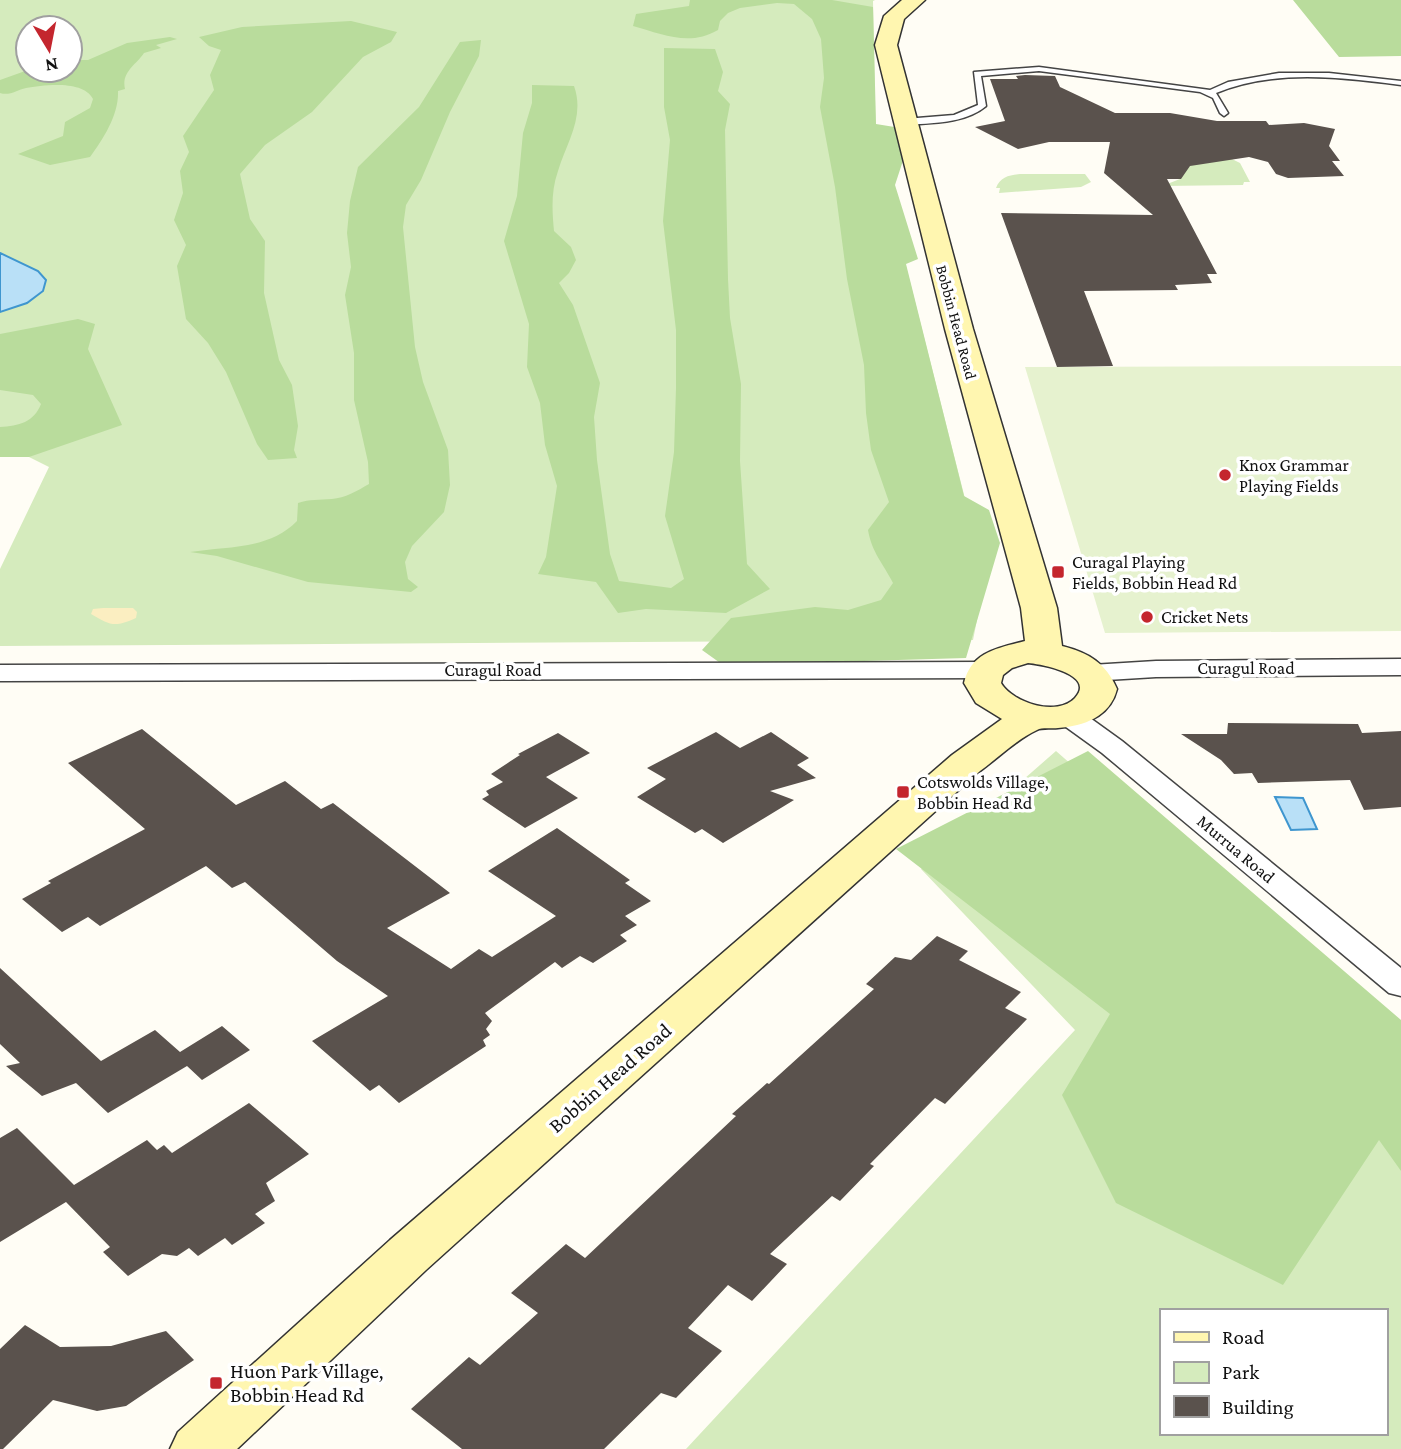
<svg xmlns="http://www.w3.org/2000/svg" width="1401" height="1449" viewBox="0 0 1401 1449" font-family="'Crimson Pro',serif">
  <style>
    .green { fill: #d5ebbd; fill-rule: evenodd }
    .forest { fill: #b9dc9c }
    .sand { fill: #fbeec1 }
    .pitch { fill: #e6f2cf }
    .water { fill: #b9e0f7; stroke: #3f96cf; stroke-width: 2 }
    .building { fill: #5a524d }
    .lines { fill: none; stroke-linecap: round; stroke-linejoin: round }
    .lane-casing { stroke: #444; stroke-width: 3 }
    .street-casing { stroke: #444; stroke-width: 3 }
    .secondary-casing { stroke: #333; stroke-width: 3 }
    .lane { fill: #fff; fill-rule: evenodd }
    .street { fill: #fff; fill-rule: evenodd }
    .secondary { fill: #fff6b0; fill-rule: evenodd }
    .poi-dot { fill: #c4262e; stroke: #fff; stroke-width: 2.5 }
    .labels { text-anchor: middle; stroke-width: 7; stroke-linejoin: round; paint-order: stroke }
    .far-street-label { font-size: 16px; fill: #111; stroke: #fff }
    .poi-label { font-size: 18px; fill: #111; stroke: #fff; text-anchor: start }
    .street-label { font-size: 18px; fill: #111; stroke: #fff }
    .near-street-label { font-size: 21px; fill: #111; stroke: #fff }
    .near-poi-label { font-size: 21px; fill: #111; stroke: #fff; text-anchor: start }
  </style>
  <rect width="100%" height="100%" fill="#fffdf5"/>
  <!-- green -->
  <path class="green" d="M0 0H875L873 1 876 148 975 538 980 605 973 640 0 646V569L49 467 29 457H0ZM28 28H70V70H28Z
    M1230 158 1240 163 1250 182H1244L1243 185 1162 186 1180 179 1186 166Z
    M1020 174H1085L1091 182 1081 187 999 193 1000 188H996C1000 177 1009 175 1020 174Z
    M1056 751 1401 1053V1449H686L1075 1030 921 869ZM1161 1311H1385V1433H1161Z"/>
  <!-- forest -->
  <path class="forest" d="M690 0H832L873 7 876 124 913 130 895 185 918 259 906 264 964 496 989 510 1000 543 966 658 723 665 702 650 731 618 815 607 848 610 881 600 893 583C883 563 872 553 868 530L889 502 871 450 866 413 864 365 847 279 835 187 820 107 824 78 821 39 812 19 794 4 777 3 740 8 728 13 720 21 718 30C689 47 662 34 633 26L636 14 689 6Z
    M1293 0H1401V56L1339 57Z
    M351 21 397 32 391 42 363 57 312 112 265 145 240 174 250 219 265 241 264 293 279 360 292 385 298 426 294 450 297 458 268 460 257 444 226 372 208 343 186 319 177 266 186 245 174 220 183 193 180 171 189 152 183 136 214 90 210 75 221 50 209 46 199 37 242 27Z
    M170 37 177 39 156 45 161 48 144 53C136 65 121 72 125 89L118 91C119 115 103 139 90 157L50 165 18 154 63 136 65 122 90 108 93 99C83 80 45 85 26 88 17 90 10 96 0 93V80L28 70H70V60H88L127 43Z
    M481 40 479 56 450 112 421 180 406 205 403 227 415 347 423 382 448 450 450 485 444 512 412 546 405 562 408 579 418 587 411 592 308 582 217 556 190 552C227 546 269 550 297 521L298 503C310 499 319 500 332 499 345 498 357 491 369 484L368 462 354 400V353L345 295 351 267 347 233 350 201 358 167 419 107 460 42Z
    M664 48 715 49 723 72 718 91 730 104 725 130 728 279 730 318 741 384 740 461 747 564 770 589 726 613 646 609 618 613 596 582 538 574 546 557 557 486 545 445 540 403 527 367 529 324 504 241 517 196 523 133 532 103V85L574 86C585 117 567 142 558 171 551 191 552 210 554 231L571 247 576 260 569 273 559 283 573 305 600 383 594 417 597 460 610 554 619 581 671 588 684 579 665 516 674 452 676 388V330L663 221 670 140 664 107Z
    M78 319 95 324 88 349 122 425 29 457H0V427C19 426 34 422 41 404L33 395 0 390V334Z
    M1088 751 1401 1020V1171L1379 1140 1283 1285 1116 1203 1062 1095 1110 1014 896 849Z"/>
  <!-- sand -->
  <path class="sand" d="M103 608H133L137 612 136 618C114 628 110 625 91 614L93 609Z"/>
  <!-- pitch -->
  <path class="pitch" d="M1401 366V631L1105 633 1025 367Z"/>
  <!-- water -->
  <path class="water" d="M0 253 38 271 46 280 43 291 27 303 0 312Z
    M1275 797 1303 798 1317 829 1291 830Z"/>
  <!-- building -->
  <path class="building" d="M1025 75 1055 76 1060 87 1115 113H1170L1217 121H1266L1269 125 1304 123 1335 129 1329 146 1340 161H1332L1344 176 1288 178 1276 174 1268 162 1249 157 1190 166 1181 179H1167L1217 274H1207L1212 283 1175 285 1178 290 1084 291 1113 366 1057 367 1001 213 1153 215 1104 173 1110 142H1049L1018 149 975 127 1005 121 990 79H1018L1016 76Z
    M1228 723 1358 724 1362 733 1401 731V807L1364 810 1350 780 1258 783 1252 773 1234 774 1221 760 1181 734H1227Z
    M142 729 236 805 285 781 321 809 333 803 450 893 387 928 451 969 479 949 492 957 556 916 488 871 557 828 630 880 625 883 651 901 625 916 637 925 620 935 627 941 593 963 580 956 562 968 555 962 485 1013 492 1021 486 1029 490 1035 483 1040 486 1046 399 1103 379 1085 370 1091 312 1041 388 996 337 961 245 882 232 888 206 866 100 926 88 917 62 932 22 899 51 883 48 881 145 829 68 763Z
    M716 732 740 748 771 732 809 758 797 765 816 778 770 791 794 800 723 843 702 829 695 833 637 797 666 779 647 768Z
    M558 733 590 753 546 777 578 798 525 828 482 799 489 795 486 791 503 782 491 774 520 755 518 754Z
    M937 936 968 951 959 960 1021 992 1005 1008 1027 1019 945 1104 935 1098 870 1164 874 1166 840 1201 832 1196 770 1254 787 1264 752 1301 728 1285 688 1328 722 1351 676 1398 661 1393 604 1449H462L411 1409 469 1357 480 1365 538 1313 511 1293 566 1244 585 1258 736 1116 732 1114 767 1083 769 1084 874 989 866 984 895 957 911 960Z
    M0 968 101 1061 155 1030 180 1052 222 1026 250 1050 202 1080 187 1066 108 1113 76 1083 42 1096 6 1066 20 1063 0 1044Z
    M249 1103 309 1154 266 1183 275 1201 255 1214 265 1223 232 1245 225 1238 198 1256 189 1248 177 1256 162 1254 128 1276 103 1252 110 1247 66 1202 0 1242V1138L17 1128 74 1185 147 1140 157 1150 164 1145 172 1153Z
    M25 1325 60 1347 111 1346 166 1331 194 1360 126 1406 97 1411 53 1400 3 1449H0V1349Z"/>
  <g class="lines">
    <!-- lane casing -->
    <g class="lane-casing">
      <path id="lane" d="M1039 67 1210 90 1228 82 1279 73H1329L1401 81V85C1339 77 1275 69 1216 93L1228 113 1224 116 1220 113 1213 98 1200 92 1039 71 981 76 986 106C964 124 932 123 905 125L901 122 905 119 954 115 978 105 974 72Z"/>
    </g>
    <!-- street casing -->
    <g class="street-casing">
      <path id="street" d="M1401 659V675L1156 677 1091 681 1081 679 1077 673 1081 667 1091 665 1156 661Z
        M985 662 995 664 998 670 995 676 985 678 0 681V665Z
        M1069 708 1079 710 1122 741 1401 968V996L1389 993 1102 753 1059 722 1055 716 1059 710Z"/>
    </g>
    <!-- secondary casing -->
    <g class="secondary-casing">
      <path id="secondary" d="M902 0H925L904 19 897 45 973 329 1057 608 1062 646C1089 653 1106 663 1117 689 1110 717 1084 726 1058 728 1052 729 1042 727 1037 730 1017 739 998 758 980 771L426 1270 237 1449H170L178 1432 390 1240 952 755 1002 719 976 703 964 683C971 652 998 648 1025 641L1021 608 945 329 875 45 884 16ZM1028 663C1040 664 1097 674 1075 698 1057 717 1013 703 1001 683L1003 675 1012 668Z"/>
    </g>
    <!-- lane -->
    <use href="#lane" class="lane"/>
    <!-- street -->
    <use href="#street" class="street"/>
    <!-- secondary -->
    <use href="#secondary" class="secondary"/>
  </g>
  <!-- markers -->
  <g class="poi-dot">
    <circle cx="1225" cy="475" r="7"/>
    <rect x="1051" y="565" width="14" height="14" rx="3.5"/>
    <circle cx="1147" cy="617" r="7"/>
    <rect x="896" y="785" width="14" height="14" rx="3.5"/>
    <rect x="209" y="1376" width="14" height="14" rx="3.5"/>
  </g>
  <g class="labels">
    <!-- far-street labels -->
    <g class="far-street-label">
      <text transform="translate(957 322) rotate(75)" y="6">Bobbin Head Road</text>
    </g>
    <!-- poi labels -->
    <g class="poi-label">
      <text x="1239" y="471">Knox Grammar<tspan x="1239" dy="21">Playing Fields</tspan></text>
      <text x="1072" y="568">Curagal Playing<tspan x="1072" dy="21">Fields, Bobbin Head Rd</tspan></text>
      <text x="1161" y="623">Cricket Nets</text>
      <text x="917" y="788">Cotswolds Village,<tspan x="917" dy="21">Bobbin Head Rd</tspan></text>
    </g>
    <!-- street labels -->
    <g class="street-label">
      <text x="1246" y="674">Curagul Road</text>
      <text x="493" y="676">Curagul Road</text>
      <text transform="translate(1236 849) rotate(40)" y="6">Murrua Road</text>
    </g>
    <!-- near-street labels -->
    <g class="near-street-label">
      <text transform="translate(610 1078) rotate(-41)" y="7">Bobbin Head Road</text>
    </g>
    <!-- near-poi labels -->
    <g class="near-poi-label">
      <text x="230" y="1378">Huon Park Village,<tspan x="230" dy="24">Bobbin Head Rd</tspan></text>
    </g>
  </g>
  <!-- legend -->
  <rect x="1160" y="1309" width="228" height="126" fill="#ffffff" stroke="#a0a0a0" stroke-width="2"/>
  <rect x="1174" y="1332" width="35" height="10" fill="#fff6b0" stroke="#a0a0a0" stroke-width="2"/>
  <text x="1222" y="1344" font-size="21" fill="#111111">Road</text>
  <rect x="1174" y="1362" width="35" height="21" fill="#d5ebbd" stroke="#a0a0a0" stroke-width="2"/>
  <text x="1222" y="1379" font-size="21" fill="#111111">Park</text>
  <rect x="1174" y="1396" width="35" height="21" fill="#5a524d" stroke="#a0a0a0" stroke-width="2"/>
  <text x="1222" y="1414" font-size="21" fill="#111111">Building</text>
  <!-- north arrow -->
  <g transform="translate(49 49) rotate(170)"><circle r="33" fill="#ffffff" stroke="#a0a0a0" stroke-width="2"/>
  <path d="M0-5L12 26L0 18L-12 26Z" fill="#c4262e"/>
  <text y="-10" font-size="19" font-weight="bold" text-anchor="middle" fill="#111111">N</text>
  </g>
</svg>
